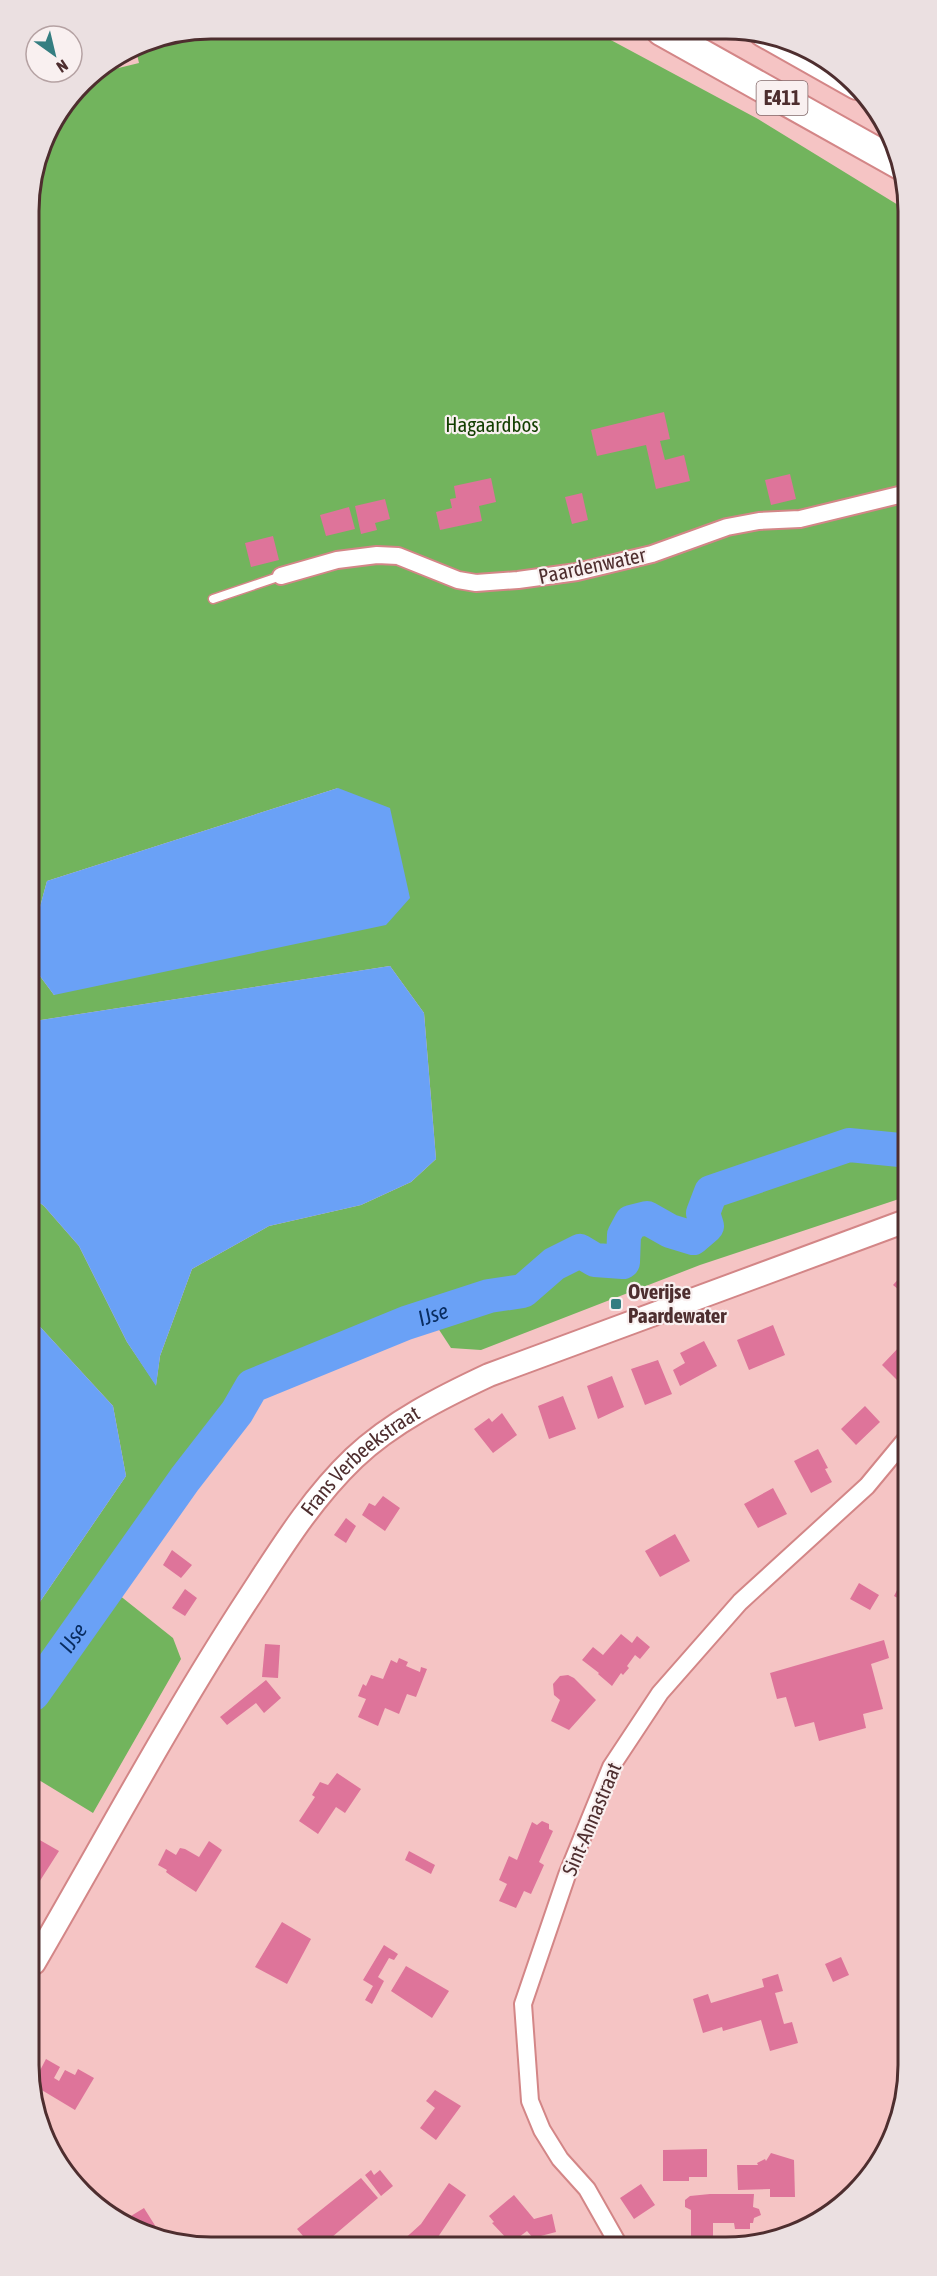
<svg xmlns="http://www.w3.org/2000/svg" width="937" height="2276" viewBox="0 0 937 2276" font-family="'Asap Condensed',sans-serif">
  <style>
    .forest { fill: #72b45d }
    .water { fill: #6aa1f6 }
    .lines { fill: none; stroke-linecap: round; stroke-linejoin: round }
    .river { stroke: #6aa1f6; stroke-width: 34 }
    .building { fill: #de749a }
    .service-casing { stroke: #d38687; stroke-width: 11 }
    .minor-casing { stroke: #d38687; stroke-width: 20 }
    .secondary-casing { stroke: #d38687; stroke-width: 26 }
    .motorway-casing { stroke: #d38687; stroke-width: 32 }
    .service { stroke: #fff; stroke-width: 8 }
    .minor { stroke: #fff; stroke-width: 16 }
    .secondary { stroke: #fff; stroke-width: 22 }
    .motorway { stroke: #fff; stroke-width: 28 }
    .poi-dot { fill: #357e81; stroke: #f9f0f0; stroke-width: 2 }
    .labels { text-anchor: middle; stroke-width: 4.5; stroke-linejoin: round; paint-order: stroke }
    .shield { fill: #f9f0f0; stroke: #816869; stroke-width: 1.5 }
    .shield-label { font-size: 20px; font-weight: bold; fill: #4e2e2f }
    .park-label { font-size: 21px; fill: #123e00; stroke: #f9f0f0 }
    .street-label { font-size: 21px; fill: #4e2e2f; stroke: #f9f0f0 }
    .poi-label { font-size: 21px; font-weight: bold; fill: #4e2e2f; stroke: #f9f0f0; text-anchor: start }
    .water-label { font-size: 22px; font-style: italic; fill: #092d61; stroke: #f9f0f0 }
    .rim { fill: none; stroke: #4e2e2f; stroke-width: 3 }
  </style>
  <rect width="100%" height="100%" fill="#f5c4c4"/>
  <!-- forest -->
  <path class="forest" d="M211 29 594 31 758 119 903 208 905 1197 700 1265 481 1350 451 1348 430 1316 252 1386 237 1412 185 1479 109 1587 173 1638 181 1659 93 1813 34 1777 33 1612 126 1476 113 1406 32 1318V1197L44 1206 79 1246 127 1342 156 1385 160 1356 192 1269 269 1226 361 1205 411 1182 436 1159 424 1013 390 966 41 1020 31 1026V964L54 995 338 788 47 881 31 940 29 199 47 130 90 75 139 63 135 46 141 42Z"/>
  <!-- water -->
  <path class="water" d="M338 788 390 808 410 898 386 925 54 995 31 964V940L47 881Z
    M390 966 424 1013 436 1159 411 1182 361 1205 269 1226 192 1269 160 1356 156 1386 127 1342 79 1246 44 1206 32 1197 31 1026 41 1020Z
    M32 1318 113 1406 126 1476 33 1612Z"/>
  <g class="lines">
    <!-- river -->
    <path class="river" id="s1" d="M33 1694 185 1479 237 1412 252 1386 406 1323 489 1296 523 1291 554 1264 580 1251 595 1260 623 1262 624 1235 631 1222 647 1218 670 1231 693 1238 707 1226 703 1213 711 1192 849 1145 900 1150 905 1148"/>
  </g>
  <!-- building -->
  <path class="building" d="M664 412 670 439 660 441 665 460 684 455 690 481 656 489 646 445 597 456 591 430Z
    M790 474 796 499 771 505 765 480Z
    M491 478 496 502 479 506 482 521 440 530 436 512 452 508 450 499 456 498 454 486Z
    M582 493 588 520 572 524 565 497Z
    M385 499 390 519 375 523 377 530 361 534 355 506Z
    M349 507 355 529 326 536 320 515Z
    M273 536 279 560 251 567 245 543Z
    M903 1274 906 1277 904 1294 893 1285Z
    M773 1325 785 1355 749 1370 737 1340Z
    M704 1341 717 1366 680 1386 673 1370 685 1363 680 1353Z
    M902 1344 906 1348V1372L898 1381 882 1365Z
    M658 1360 672 1394 645 1405 631 1369Z
    M612 1376 624 1407 598 1419 587 1386Z
    M563 1396 576 1429 549 1439 538 1406Z
    M865 1406 880 1422 856 1445 841 1429Z
    M502 1413 517 1435 493 1453 474 1429 489 1418 492 1422Z
    M818 1449 828 1468 825 1469 832 1482 811 1493 794 1461Z
    M773 1488 787 1514 758 1528 744 1504Z
    M383 1496 400 1508 385 1531 362 1515 369 1503 375 1506Z
    M346 1518 356 1526 346 1543 334 1535Z
    M675 1534 690 1561 660 1577 645 1551Z
    M172 1550 192 1565 181 1578 163 1565Z
    M907 1564V1608L900 1605 903 1601 894 1596 906 1573 904 1568Z
    M859 1583 879 1595 870 1610 850 1599Z
    M185 1589 197 1598 185 1616 172 1608Z
    M621 1634 632 1643 637 1636 650 1647 640 1659 635 1655 627 1666 629 1668 623 1675 621 1673 612 1686 598 1674 599 1673 582 1660 593 1647 603 1655Z
    M884 1640 889 1658 871 1664 883 1709 863 1714 866 1728 819 1741 814 1722 795 1727 786 1697 777 1699 770 1673Z
    M265 1644 280 1645 278 1678 262 1677Z
    M399 1658 408 1662 406 1666 420 1672 421 1667 427 1669 416 1697 407 1694 399 1714 385 1708 378 1726 358 1717 366 1699 358 1696 363 1684 366 1686 371 1675 383 1679 391 1660 397 1663Z
    M568 1675 574 1678 596 1700 569 1730 551 1721 560 1700 554 1695 553 1684 560 1676Z
    M266 1680 281 1698 264 1713 256 1703 227 1725 220 1717Z
    M337 1773 361 1789 345 1813 336 1807 318 1834 299 1821 315 1797 312 1795 320 1782 328 1785Z
    M542 1821 549 1824V1829L553 1831 539 1862 544 1865 531 1894 524 1891 516 1908 499 1901 507 1884 499 1880 509 1856 517 1860 532 1822 537 1825Z
    M38 1839 59 1851 36 1887 34 1886V1845Z
    M209 1841 222 1850 196 1892 170 1875 166 1872 167 1870 158 1865 166 1849 176 1855 180 1848 185 1849 199 1857Z
    M409 1851 435 1865 431 1874 405 1860Z
    M282 1922 311 1939 287 1984 255 1967Z
    M384 1945 398 1954 394 1960 389 1958 378 1977 384 1981 372 2004 365 2000 373 1986 363 1980Z
    M841 1957 849 1975 833 1982 825 1964Z
    M406 1966 449 1991 432 2018 391 1991Z
    M778 1974 783 1991 775 1993 784 2024 792 2022 798 2043 770 2051 761 2020 723 2031 722 2027 703 2033 693 1999 708 1994 711 2003 764 1987 762 1979Z
    M46 2059 60 2067 54 2078 59 2081 65 2070 75 2075 78 2069 94 2078 75 2110 35 2086V2080Z
    M435 2090 461 2106 436 2140 420 2128 435 2108 426 2101Z
    M707 2149V2177H689V2181H663V2150Z
    M771 2153 794 2160 795 2197H770V2189L738 2190 737 2165H758L757 2163 765 2159 766 2161Z
    M371 2170 374 2175 380 2170 393 2186 381 2196 365 2175Z
    M361 2178 378 2198 325 2243H309L297 2229Z
    M449 2183 466 2195 438 2237 432 2243H400L421 2224Z
    M641 2184 655 2205 634 2219 620 2198Z
    M710 2194H754L753 2207 759 2209 761 2215 754 2218 753 2223H750V2229H735L734 2223H713V2239H691V2210L685 2207V2200L690 2196Z
    M514 2195 534 2219 552 2214 556 2232 533 2238 527 2231 511 2243 492 2223 494 2222 489 2216Z
    M144 2208 161 2235 159 2236 126 2219Z"/>
  <g class="lines">
    <!-- service casing -->
    <g class="service-casing">
      <path id="service" d="M213 599 281 576"/>
    </g>
    <!-- minor casing -->
    <g class="minor-casing">
      <path id="minor" d="M281 576 337 560 377 555 398 556 458 580 476 583 518 580 577 572 652 554 727 527 759 521 800 519 903 494
        M617 2242 587 2189 560 2159 542 2130 530 2101 523 2004 567 1875 611 1767 660 1693 740 1602 867 1486 906 1439"/>
    </g>
    <!-- secondary casing -->
    <g class="secondary-casing">
      <g id="secondary">
        <path id="s2" d="M34 1963C105 1841 171 1717 248 1599 280 1550 311 1499 354 1458 392 1422 442 1397 489 1375L906 1221"/>
      </g>
    </g>
    <!-- motorway casing -->
    <g class="motorway-casing">
      <path id="motorway" d="M661 31 902 166
        M763 32 857 85"/>
    </g>
    <!-- service -->
    <use href="#service" class="service"/>
    <!-- minor -->
    <use href="#minor" class="minor"/>
    <!-- secondary -->
    <use href="#secondary" class="secondary"/>
    <!-- motorway -->
    <use href="#motorway" class="motorway"/>
  </g>
  <!-- markers -->
  <rect class="poi-dot" x="610" y="1298" width="12" height="12" rx="3"/>
  <g class="labels">
    <!-- shield labels -->
    <rect class="shield" x="756.5" y="81" width="51" height="34" rx="4.5"/>
    <g class="shield-label">
      <text x="782" y="105">E411</text>
    </g>
    <!-- park labels -->
    <g class="park-label">
      <text x="492" y="432">Hagaardbos</text>
    </g>
    <!-- street labels -->
    <g class="street-label">
      <text transform="translate(592 566) rotate(-12)" y="7">Paardenwater</text>
      <text dy="7" stroke="none"><textPath href="#s2" startOffset="602">Frans Verbeekstraat</textPath></text>
      <text transform="translate(592 1819) rotate(-67)" y="7">Sint-Annastraat</text>
    </g>
    <!-- poi labels -->
    <g class="poi-label">
      <text x="628" y="1299">Overijse<tspan x="628" dy="24">Paardewater</tspan></text>
    </g>
    <!-- water labels -->
    <g class="water-label">
      <text dy="8" stroke="none"><textPath href="#s1" startOffset="573">IJse</textPath></text>
      <text dy="8" stroke="none"><textPath href="#s1" startOffset="69">IJse</textPath></text>
    </g>
  </g>
  <!-- crop -->
  <path d="M0 0H937V2276H0ZM211 39H726A172 172 0 0 1 898 211V2065A172 172 0 0 1 726 2237H211A172 172 0 0 1 39 2065V211A172 172 0 0 1 211 39Z" fill="#ebe0e1" fill-rule="evenodd"/>
  <path class="rim" d="M211 39H726A172 172 0 0 1 898 211V2065A172 172 0 0 1 726 2237H211A172 172 0 0 1 39 2065V211A172 172 0 0 1 211 39Z"/>
  <!-- north arrow -->
  <g transform="translate(54 54) rotate(146)"><circle r="28" fill="#f9f0f0" stroke="#b5a2a3" stroke-width="1.5"/>
  <path d="M0-4.5L10 22L0 15L-10 22Z" fill="#357e81"/>
  <text y="-9" font-size="16" font-weight="bold" text-anchor="middle" fill="#4e2e2f">N</text>
  </g>
</svg>
